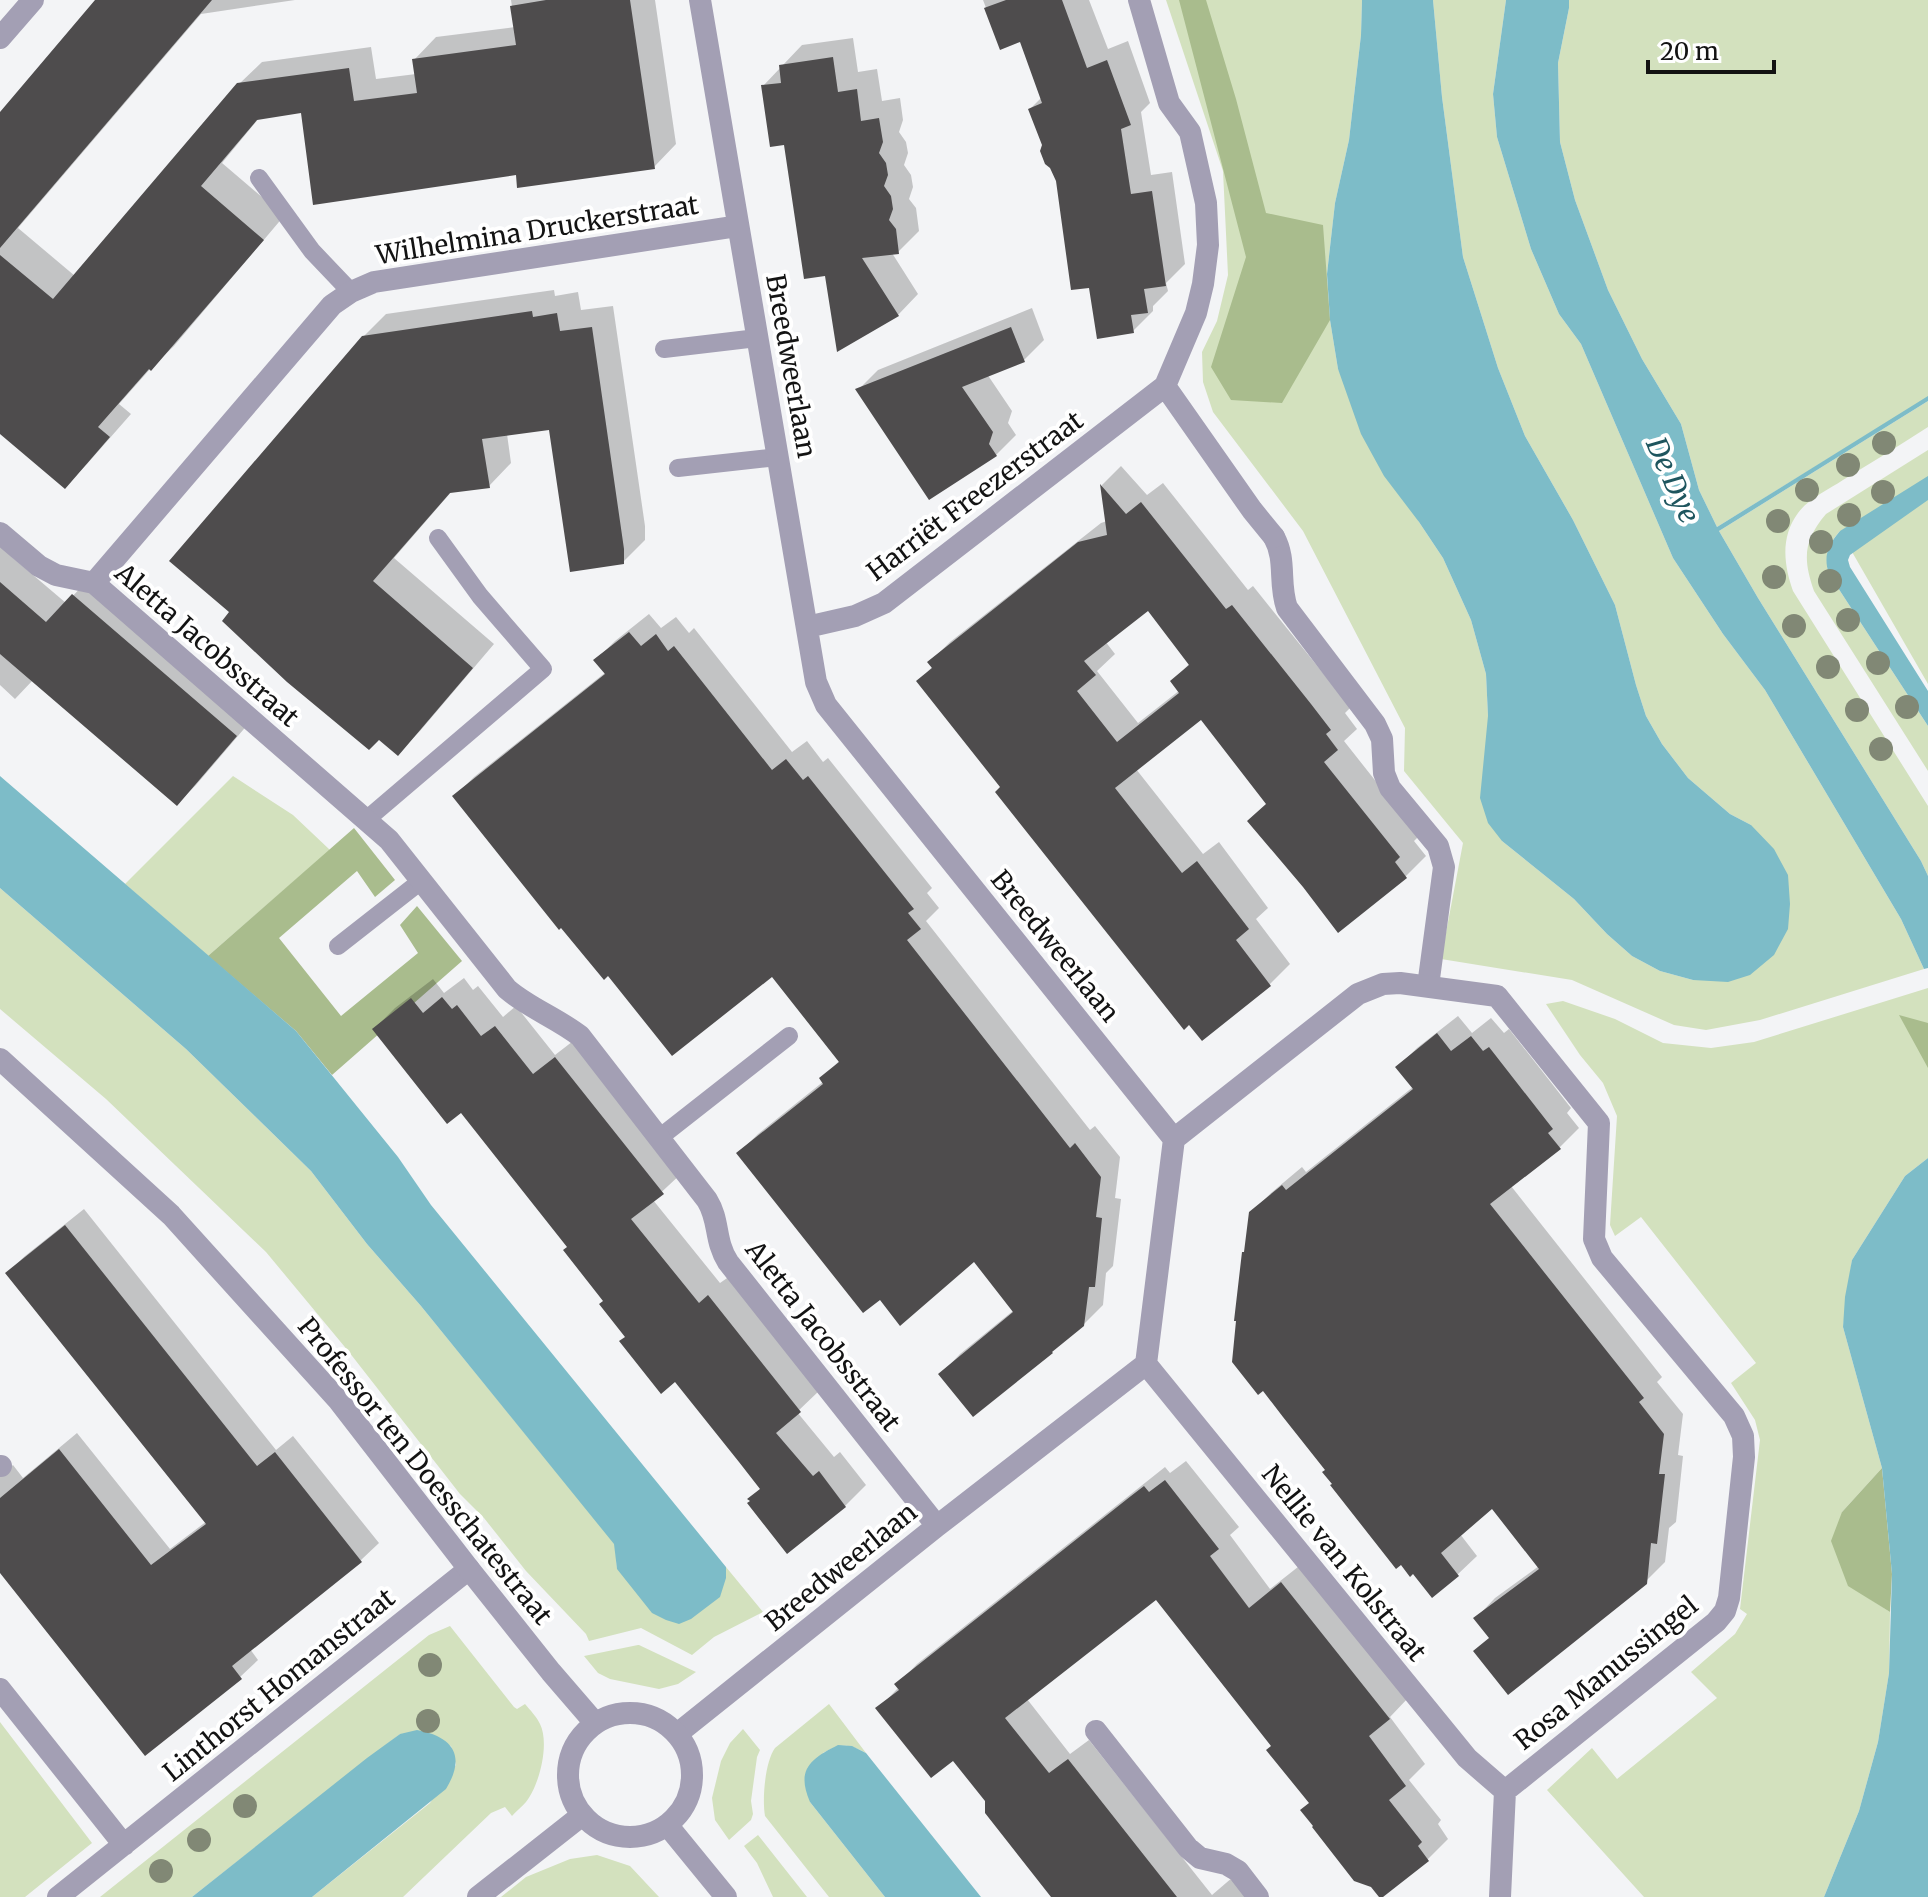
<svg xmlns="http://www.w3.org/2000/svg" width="1928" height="1897" viewBox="0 0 1928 1897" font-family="Merriweather,serif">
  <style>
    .green { fill: #d3e1be }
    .forest { fill: #a9bc8d }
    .water { fill: #7dbcc8 }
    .shadow { fill: #0003; fill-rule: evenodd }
    .building { fill: #4e4c4d; fill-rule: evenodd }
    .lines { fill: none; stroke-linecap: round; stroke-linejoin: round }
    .service { stroke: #a39fb4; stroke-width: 18 }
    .pedestrian { stroke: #a39fb4; stroke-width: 22 }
    .minor { stroke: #a39fb4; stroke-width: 22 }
    .tertiary { stroke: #a39fb4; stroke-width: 22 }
    .tree { fill: #818875 }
    .labels { text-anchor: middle; stroke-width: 8; stroke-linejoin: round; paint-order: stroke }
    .street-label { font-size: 26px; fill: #131313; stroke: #fff }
    .water-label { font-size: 28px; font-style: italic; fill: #1e555e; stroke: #fff }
  </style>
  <rect width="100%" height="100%" fill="#f3f4f6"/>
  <!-- green -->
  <path class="green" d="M1166 0H1362L1361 35 1349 140 1335 203 1327 274 1330 320 1338 369 1419 522 1443 558 1471 620 1486 674 1488 716 1502 841 1574 899 1607 934 1632 956 1660 971 1693 980 1751 825 1730 814 1688 778 1662 744 1646 716 1636 685 1615 605 1573 520 1525 436 1498 368 1463 257 1442 97 1433 0H1506L1493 94 1497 137 1531 249 1559 314 1581 344 1673 558 1723 634 1765 690 1901 919 1924 969 1760 1020 1706 1030 1674 1025 1572 980 1441 959 1463 843 1404 771 1405 728 1303 531 1213 412 1203 382 1202 352 1217 321 1228 275 1223 171Z
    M1569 0H1928V397L1717 527 1699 490 1681 424 1642 359 1608 290 1575 200 1560 142 1558 63 1569 8Z
    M1928 401V427C1900 445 1871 463 1843 480 1828 490 1808 499 1798 513 1780 537 1784 566 1793 591L1928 806V876L1921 861 1758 598 1719 531Z
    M1928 450V684L1840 531C1828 544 1824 557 1829 574L1928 726V771L1814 591C1803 559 1803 541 1826 514Z
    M233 776 293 815 330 850 208 956 125 884Z
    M0 888 186 1049 311 1171 367 1244 421 1306 615 1544 617 1569 726 1578V1567L763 1612 714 1637 692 1655 641 1628 589 1641 586 1634 526 1571 484 1518 460 1494 349 1352 266 1252 106 1099 0 1009Z
    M1928 988V1158L1905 1176 1852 1260 1843 1327 1882 1468 1842 1512 1848 1585 1890 1612 1889 1673 1878 1742 1859 1811 1824 1897H1644L1547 1790 1592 1748 1617 1779 1717 1698 1691 1672 1735 1634 1747 1614 1740 1609 1760 1440 1755 1420 1731 1383 1756 1363 1641 1217 1615 1236 1610 1225 1617 1116 1603 1083 1580 1055 1546 1004 1563 1001 1615 1019 1663 1043 1711 1048 1754 1042Z
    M450 1626 514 1707 517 1709 525 1704C530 1710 537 1717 540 1724 550 1744 539 1786 526 1802 522 1807 516 1811 512 1816L505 1807 491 1813 403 1897H312L430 1803 456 1765 451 1746 400 1734 192 1897H100L429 1635Z
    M638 1645H639L696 1672 678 1684 659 1689 610 1679 598 1673 584 1656Z
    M829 1704 866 1753C847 1743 841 1744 823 1753L810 1802 885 1897H829L765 1816C762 1799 765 1762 775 1748Z
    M0 1722 92 1843 25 1897H0Z
    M743 1729 760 1750 757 1757 751 1801 753 1814 751 1820 729 1840 715 1820 712 1798 721 1761 730 1743Z
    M758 1835 807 1897H773L757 1863 744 1846Z
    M597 1855 630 1866 659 1897H501L526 1877 570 1859Z"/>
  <!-- forest -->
  <path class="forest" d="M1179 0H1206L1236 99 1266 213 1323 225 1330 320 1282 403 1231 400 1211 367 1246 257Z
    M354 828 395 880 375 897 357 871 279 938 341 1016 418 953 400 925 417 906 462 961 332 1075 296 1031 208 956Z
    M1899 1015 1928 1023V1068Z
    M1882 1468 1892 1574 1890 1612 1848 1586 1831 1541 1842 1512Z"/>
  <!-- water -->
  <path class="water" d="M1362 0H1433L1442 97 1463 257 1498 368 1525 436 1573 520 1615 605 1636 685 1646 716 1662 744 1688 778 1730 814 1751 825 1774 849 1788 875 1790 904 1788 929 1774 955 1750 975 1728 982 1693 980 1660 971 1632 956 1607 934 1574 899 1502 841 1488 823 1480 798 1488 716 1486 674 1471 620 1443 558 1419 522 1384 476 1361 434 1338 369 1330 320 1327 274 1335 203 1349 140 1361 35Z
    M1506 0H1569V8L1558 63 1560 142 1575 200 1608 290 1642 359 1681 424 1699 490 1717 527 1928 396V401L1719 531 1758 598 1921 861 1928 876V968L1924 969 1901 919 1765 690 1723 634 1673 558 1581 344 1559 314 1531 249 1497 137 1493 94Z
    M1928 476V500L1850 555 1848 560 1850 567 1928 691V726L1829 574C1823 556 1828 545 1840 531Z
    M0 776 296 1031 398 1157 431 1205 726 1567V1578L720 1597 691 1619 679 1624 666 1620 652 1613 617 1569 614 1544 421 1306 367 1244 311 1171 186 1049 0 888Z
    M1928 1158V1897H1824L1859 1811 1878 1742 1889 1673 1892 1574 1882 1468 1843 1327 1845 1297 1852 1260 1905 1176Z
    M417 1730C454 1737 466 1756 446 1789L312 1897H192L367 1758 400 1734Z
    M838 1745 852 1746 866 1753 981 1897H885L810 1802C796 1770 810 1759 838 1745Z"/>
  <!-- shadow -->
  <path class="shadow" d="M98 0H295L201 14 18 228 75 276 238 85 262 62 371 47 376 79 416 74 414 60 436 37 515 27 511 0H655L676 144 654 167 517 173 302 110 260 117 222 163 284 216 174 346 151 368 119 404 131 414 87 464 65 486 0 431V115Z
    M983 0H1089L1108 49 1128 41 1150 103 1141 112 1151 175 1172 172 1185 264 1166 283 1168 291 1153 306V311L1133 331 1091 286 1058 180 1030 109 1042 97 1021 40 1001 47Z
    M853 38 858 72 877 69 882 101 900 98 903 120 899 132 906 142 908 153 904 165 911 175 913 187 909 199 916 208 919 231 898 252 892 253 918 294 898 315 827 273 785 143 763 86 802 45Z
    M554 290 555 296 578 292 581 310 613 306 645 526V540L623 562 551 428 507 434 511 463 489 486 452 491 394 558 494 644 420 731 398 753 232 612 363 337 386 314Z
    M1032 308 1044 340 1024 360 987 374 1012 411 1008 423 1016 435 996 455 858 390 878 370Z
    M1121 466 1147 495 1163 483 1248 590 1253 586 1331 683 1350 708 1345 713 1357 729 1344 741 1419 836 1414 841 1426 856 1406 876 1338 930 1267 803 1202 717 1136 769 1203 854 1219 842 1268 908 1256 919 1290 964 1270 984 1202 1038 919 681 933 666 930 662 950 642 1101 523 1107 521 1102 485ZM1148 608 1190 663 1173 681 1180 690 1138 723 1097 671 1115 654 1105 641Z
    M0 531 13 558 66 603 92 576 255 716 196 785 177 804 33 680 15 699 0 685Z
    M649 614 661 628 676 617 689 633 694 628 792 752 807 741 823 762 828 758 932 888 927 893 939 908 926 921 1090 1130 1095 1126 1120 1157 1115 1198 1121 1199 1113 1266 1106 1273 1103 1305 1083 1325 941 1374 960 1354 1014 1310 974 1259 880 1298 738 1154 758 1134 824 1081 822 1079 840 1060 772 974 608 973 455 796 474 777 606 672 596 660 615 641Z
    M464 978 473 990 478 986 503 1017 516 1006 555 1055 577 1038 683 1172 653 1200 720 1283 730 1276 820 1390 797 1412 834 1457 840 1452 866 1485 845 1506 750 1499 761 1488 676 1380 627 1336 569 1246 462 1110 374 1029 395 1008 433 979 444 993Z
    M1458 1016 1472 1033 1491 1018 1504 1033 1509 1029 1571 1108 1567 1113 1579 1128 1559 1148 1511 1186 1662 1377 1657 1382 1683 1414 1678 1455 1683 1456 1676 1522 1669 1528 1665 1562 1645 1582 1491 1637 1476 1618 1495 1598 1539 1566 1492 1507 1460 1534 1477 1556 1457 1575 1413 1572 1327 1469 1251 1213 1271 1193 1302 1167 1306 1172 1413 1087 1398 1067 1417 1048Z
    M84 1209 276 1450 293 1436 379 1543 361 1560 250 1649 258 1660 240 1677 0 1570V1476L13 1465 23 1478 77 1433 170 1549 207 1521 7 1273 25 1256Z
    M1186 1461 1239 1527 1230 1535 1270 1589 1303 1563 1409 1697 1390 1717 1425 1764 1409 1780 1441 1820 1438 1824 1448 1839 1428 1859 1381 1896 1311 1802 1273 1746 1156 1597 1027 1699 1070 1754 1089 1740 1212 1895 1233 1877 1249 1897H1079L987 1801 954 1758 878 1709 899 1687 897 1685 917 1664 1165 1467 1170 1473Z"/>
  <!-- building -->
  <path class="building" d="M95 0H212L0 248V112Z
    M546 0H630L655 169 517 188 516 175 313 205 301 113 257 120 201 186 264 240 151 371 149 369 98 427 110 437 65 489 0 434V255L53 299 237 83 349 68 354 101 417 93 412 59 516 45 510 6Z
    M1006 0H1062L1087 68 1107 60 1131 125 1121 129 1131 194 1152 191 1166 286 1144 289 1148 313 1131 315 1134 333 1097 339 1089 288 1071 290 1056 181 1050 168 1045 164 1040 151 1042 145 1028 109 1042 103 1020 42 1000 50 984 8Z
    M833 57 838 92 857 89 861 121 879 118 883 142 879 153 886 163 888 175 884 186 891 196 893 209 889 220 896 229 899 254 862 258 899 316 837 352 825 276 804 279 784 145 770 147 761 85 781 83 779 65Z
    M532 311 533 317 557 313 560 331 592 327 624 549V564L570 572 549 430 482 439 490 488 450 493 373 581 473 668 398 756 379 740 369 750 287 682 222 621 229 612 169 561 362 336Z
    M1011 327 1025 362 962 387 993 432 989 444 997 456 929 500 855 389Z
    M1100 484 1126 514 1141 502 1226 609 1232 605 1311 704 1331 730 1326 734 1338 750 1324 762 1400 857 1395 862 1407 878 1338 933 1303 887 1247 821 1266 804 1201 720 1115 788 1182 873 1197 861 1249 929 1236 940 1271 986 1202 1041 1189 1025 1184 1030 995 792 1000 787 916 681 932 668 927 662 1078 542 1107 535ZM1148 611 1189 665 1170 681 1179 693 1117 742 1077 691 1096 675 1084 661Z
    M0 582 46 622 72 594 237 736 177 806 0 654Z
    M629 632 641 646 656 634 668 651 674 646 772 770 786 759 803 780 808 776 914 909 908 913 921 929 907 940 1070 1148 1075 1143 1101 1177 1096 1217 1102 1218 1095 1287H1089L1084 1326 1052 1352 1053 1353 973 1417 938 1374 1013 1312 974 1262 900 1326 880 1300 863 1313 736 1153 823 1084 819 1078 839 1062 772 977 672 1056 608 976 604 980 561 928 559 930 452 796 605 674 593 660Z
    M442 997 452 1009 457 1005 481 1036 495 1026 533 1074 555 1057 664 1194 631 1219 699 1303 708 1295 801 1412 776 1433 813 1476 819 1471 846 1507 787 1554 747 1503 750 1501 747 1499 760 1489 739 1462 675 1382 661 1394 619 1341 625 1337 599 1304 603 1301 563 1250 567 1247 461 1113 447 1124 372 1029 411 998 423 1013Z
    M1437 1033 1451 1051 1471 1036 1483 1051 1489 1047 1553 1129 1548 1133 1561 1149 1490 1204 1644 1398 1639 1402 1664 1434 1659 1474H1665L1657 1544 1651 1543 1647 1584 1508 1695 1473 1651 1489 1638 1473 1618 1539 1569 1492 1509 1441 1553 1459 1576 1432 1598 1413 1574 1410 1577 1401 1565 1396 1569 1330 1485 1332 1484 1322 1472 1325 1470 1283 1417 1263 1391 1258 1395 1232 1362 1236 1321H1234L1242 1252H1244L1249 1212 1282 1185 1286 1190 1413 1089 1395 1067Z
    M65 1225 257 1466 275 1452 362 1562 232 1666 242 1679 145 1756 0 1573V1498L59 1449 151 1565 206 1524 5 1273Z
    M1165 1480 1219 1549 1210 1556 1249 1608 1281 1582 1390 1719 1369 1736 1406 1786 1389 1800 1422 1842 1418 1846 1429 1861 1383 1897H1379L1371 1887 1354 1881 1312 1827 1313 1826 1300 1810 1309 1803 1266 1750 1271 1746 1156 1600 1005 1718 1049 1773 1068 1759 1177 1897H1051L985 1813V1801L953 1761 931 1778 875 1708 899 1690 894 1684 1131 1496 1144 1486 1149 1492Z"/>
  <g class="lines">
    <!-- service -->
    <path class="service" d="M259 178 312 251 351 292
      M664 349 757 338
      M678 468 778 457
      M366 820 543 669 480 596 438 538
      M338 946 421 881
      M659 1138 789 1036"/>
    <!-- pedestrian -->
    <path class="pedestrian" d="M1274 537C1287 561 1278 582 1287 608L1375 724 1382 739 1384 773 1390 788 1438 846 1444 867 1428 986"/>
    <!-- minor -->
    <path class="minor" d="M1139 0 1169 103 1190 132 1206 203 1208 245 1203 284 1196 313 1165 386 1252 510 1274 537
      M0 38 33 0
      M0 533 39 566 56 575 94 583 389 840 507 989C529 1008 557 1018 580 1036L707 1200C720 1221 714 1240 728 1262L937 1526
      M94 583 332 305 351 292 374 282 738 226
      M807 627 855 616 884 603 1165 386
      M1174 1139 1358 994 1383 984 1400 983 1497 996 1599 1123 1594 1239 1602 1258 1734 1416 1743 1436 1744 1457 1729 1598 1725 1611 1716 1622 1505 1791 1500 1897
      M1146 1364 1467 1758 1505 1791
      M0 1466H1
      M0 1689 124 1845
      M1096 1731 1188 1848 1200 1858 1226 1864 1238 1871 1258 1897
      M677 1734 937 1526 1146 1364 1174 1139 826 705 816 682 700 0
      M58 1897 469 1569"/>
    <!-- tertiary -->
    <path class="tertiary" d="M0 1059 171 1215 339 1401 469 1569 551 1672 595 1723
      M568 1775a62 62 0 1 1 124 0a62 62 0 1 1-124 0Z
      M668 1826 726 1897
      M478 1897 581 1816"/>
  </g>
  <!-- trees -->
  <g class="tree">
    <circle cx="1884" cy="443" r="12"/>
    <circle cx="1848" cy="465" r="12"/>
    <circle cx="1807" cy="490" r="12"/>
    <circle cx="1883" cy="492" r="12"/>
    <circle cx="1849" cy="515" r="12"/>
    <circle cx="1778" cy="521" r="12"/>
    <circle cx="1821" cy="542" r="12"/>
    <circle cx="1774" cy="577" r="12"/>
    <circle cx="1830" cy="581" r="12"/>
    <circle cx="1848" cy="620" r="12"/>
    <circle cx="1794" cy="626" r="12"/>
    <circle cx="1878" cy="663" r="12"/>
    <circle cx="1828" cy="667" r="12"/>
    <circle cx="1907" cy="707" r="12"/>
    <circle cx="1857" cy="710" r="12"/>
    <circle cx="1881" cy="749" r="12"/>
    <circle cx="430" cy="1665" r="12"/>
    <circle cx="428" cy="1721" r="12"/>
    <circle cx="245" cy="1806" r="12"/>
    <circle cx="199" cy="1840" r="12"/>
    <circle cx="161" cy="1871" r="12"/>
  </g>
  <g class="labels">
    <!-- street labels -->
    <g class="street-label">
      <text transform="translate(537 230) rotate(-9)" y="9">Wilhelmina Druckerstraat</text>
      <text transform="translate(791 366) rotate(80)" y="9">Breedweerlaan</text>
      <text transform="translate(975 496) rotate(-37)" y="9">Harriët Freezerstraat</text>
      <text transform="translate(207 645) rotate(41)" y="9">Aletta Jacobsstraat</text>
      <text transform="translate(1055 946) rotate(51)" y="9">Breedweerlaan</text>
      <text transform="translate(823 1336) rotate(52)" y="9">Aletta Jacobsstraat</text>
      <text transform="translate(425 1471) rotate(51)" y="9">Professor ten Doesschatestraat</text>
      <text transform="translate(1344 1563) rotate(51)" y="9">Nellie van Kolstraat</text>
      <text transform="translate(841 1567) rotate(-39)" y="9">Breedweerlaan</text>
      <text transform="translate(1606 1673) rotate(-39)" y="9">Rosa Manussingel</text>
      <text transform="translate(279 1685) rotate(-39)" y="9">Linthorst Homanstraat</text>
    </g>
    <!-- water labels -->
    <g class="water-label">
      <text transform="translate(1673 480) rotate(66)" y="10">De Dye</text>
    </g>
  </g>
  <!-- scale -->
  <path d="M1648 60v12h126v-12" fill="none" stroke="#131313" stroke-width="4"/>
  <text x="1660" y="60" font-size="24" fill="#131313" stroke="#ffffff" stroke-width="6" paint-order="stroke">20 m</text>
</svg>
